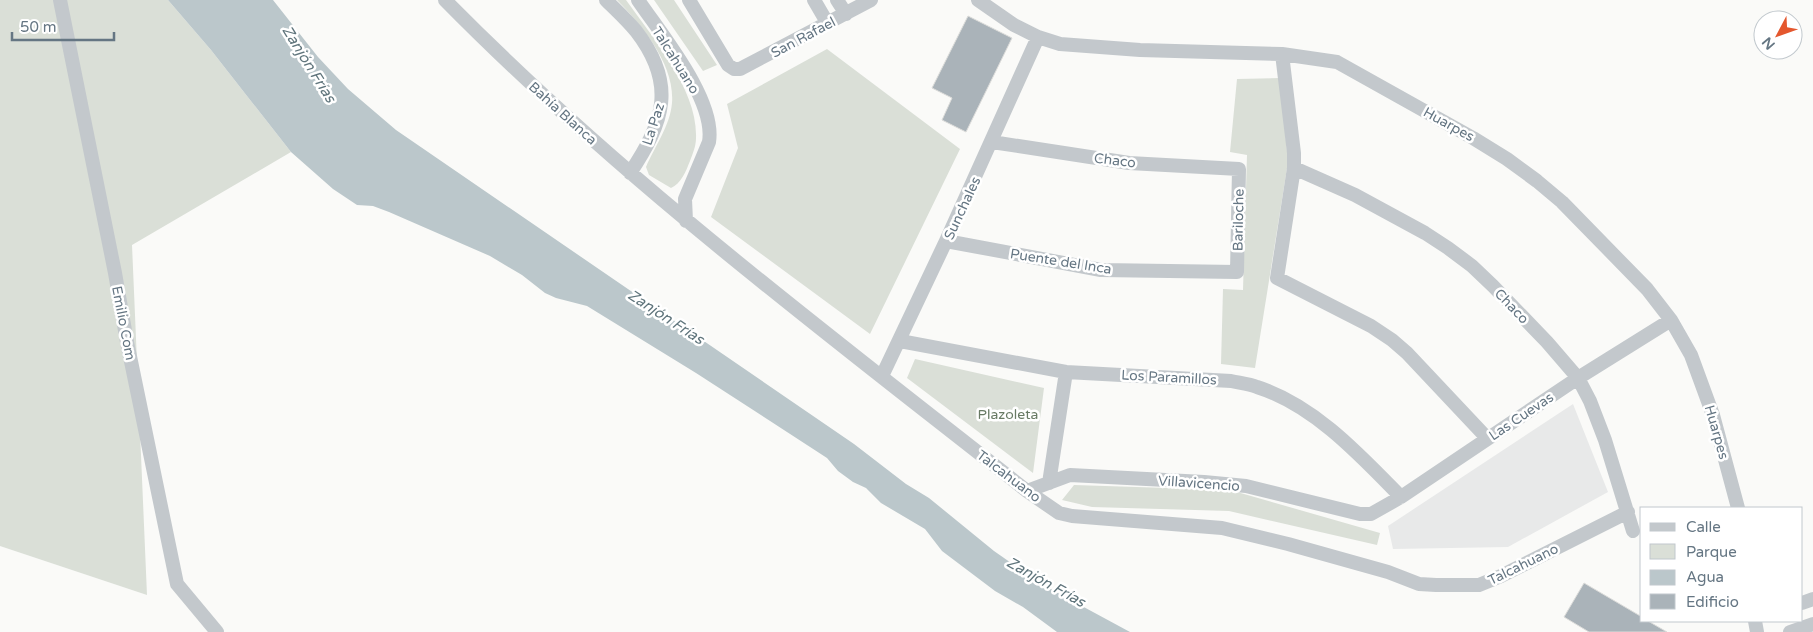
<svg xmlns="http://www.w3.org/2000/svg" width="1813" height="632" viewBox="0 0 1813 632" font-family="'Varela Round',sans-serif">
  <style>
    .built { fill: #e8e9e9 }
    .green { fill: #dadfd7 }
    .water { fill: #bbc7cb }
    .building { fill: #aab3b9; stroke: #dcdcda }
    .lines { fill: none; stroke-linecap: round; stroke-linejoin: round }
    .minor { stroke: #c3c8cc; stroke-width: 14 }
    .labels { text-anchor: middle; stroke-width: 5; stroke-linejoin: round; paint-order: stroke }
    .street-label { font-size: 14px; fill: #657683; stroke: #fff }
    .park-label { font-size: 14px; fill: #687a64; stroke: #fff }
    .water-label { font-size: 15px; font-style: italic; fill: #60757c; stroke: #fff }
  </style>
  <rect width="100%" height="100%" fill="#fafaf8"/>
  <!-- built -->
  <path class="built" d="M1573 404 1608 492 1508 547 1393 549 1388 526Z"/>
  <!-- green -->
  <path class="green" d="M0 0H168L211 50 291 152 132 245 147 595 0 546Z
    M617 0H626C653 38 698 90 696 138 696 146 693 153 690 161 686 171 681 184 671 188L649 175 646 167C655 146 670 126 672 103 675 64 642 26 617 0Z
    M654 0H674L717 65 703 71Z
    M827 49 960 149 870 334 711 217 738 148 727 104Z
    M1280 78 1288 162 1255 368 1221 364 1223 289 1243 290 1247 155 1230 152 1237 79Z
    M915 359 1044 388 1033 473 907 378Z
    M1074 485 1230 490 1380 533 1377 545 1229 511 1092 507 1062 500Z"/>
  <!-- water -->
  <path class="water" d="M168 0H273L318 57 348 89 396 130 854 444 906 484 929 498 994 551 1027 574 1056 592 1130 632H1057L1023 607 995 591 942 551 925 529 881 503 866 488 853 482 838 471 827 458 696 373 587 306 556 298 545 293 522 275 490 256 389 212 373 206 357 205 333 189 291 152 211 50Z"/>
  <!-- building -->
  <path class="building" d="M968 16 1012 38 966 132 942 120 952 98 932 88Z
    M1584 583 1642 617V621H1648L1667 632H1589L1564 617Z"/>
  <g class="lines">
    <!-- minor -->
    <path class="minor" d="M60 0 115 273 127 342 177 584 217 632
      M445 0C623 181 828 334 1027 491L1059 513 1072 516 1222 528 1288 544 1388 572 1419 584 1436 585H1479L1501 576 1628 512
      M606 0C616 10 627 20 636 31 677 84 664 122 630 173
      M638 0C661 34 716 100 709 142L685 199 686 221
      M689 0 728 65 734 69H740L871 0
      M814 0 828 24
      M837 0 846 14
      M978 0 1014 25 1038 37 1060 44 1140 50 1282 54 1337 62 1473 138 1507 159 1537 181 1562 202 1647 289 1671 320 1691 355 1713 415 1738 508
      M1282 54 1294 153V168L1277 278 1371 326 1392 340 1407 353 1487 438
      M1294 168 1355 195 1425 233 1448 248 1472 266 1493 286 1547 342 1578 378 1590 401 1605 440 1633 531
      M946 241 1101 270 1237 272 1239 169 1129 163 992 142
      M900 341 1066 372 1231 381C1240 383 1249 384 1257 387 1314 405 1360 455 1401 497
      M882 376 946 241 1038 37
      M1049 483 1066 372
      M1027 491 1070 475 1204 482 1246 486 1360 514H1371L1401 497 1578 378 1671 320
      M1802 603 1813 599
      M1755 621 1757 632
      M1790 632 1813 624"/>
  </g>
  <g class="labels">
    <!-- street labels -->
    <g class="street-label">
      <text transform="translate(803 37) rotate(-28)" y="5">San Rafael</text>
      <text transform="translate(676 60) rotate(58)" y="5">Talcahuano</text>
      <text transform="translate(563 113) rotate(42)" y="5">Bahía Blanca</text>
      <text transform="translate(653 124) rotate(-72)" y="5">La Paz</text>
      <text transform="translate(1449 124) rotate(29)" y="5">Huarpes</text>
      <text transform="translate(1115 160) rotate(7)" y="5">Chaco</text>
      <text transform="translate(962 208) rotate(-65)" y="5">Sunchales</text>
      <text transform="translate(1238 220) rotate(-89)" y="5">Bariloche</text>
      <text transform="translate(1061 261) rotate(9)" y="5">Puente del Inca</text>
      <text transform="translate(1512 306) rotate(46)" y="5">Chaco</text>
      <text transform="translate(124 323) rotate(79)" y="5">Emilio Com</text>
      <text transform="translate(1169 377) rotate(3)" y="5">Los Paramillos</text>
      <text transform="translate(1521 416) rotate(-34)" y="5">Las Cuevas</text>
      <text transform="translate(1717 432) rotate(74)" y="5">Huarpes</text>
      <text transform="translate(1009 476) rotate(37)" y="5">Talcahuano</text>
      <text transform="translate(1199 483) rotate(4)" y="5">Villavicencio</text>
      <text transform="translate(1523 564) rotate(-26)" y="5">Talcahuano</text>
    </g>
    <!-- park labels -->
    <g class="park-label">
      <text x="1008" y="419">Plazoleta</text>
    </g>
    <!-- water labels -->
    <g class="water-label">
      <text transform="translate(309 64) rotate(58)" y="5">Zanjón Frías</text>
      <text transform="translate(666 317) rotate(33)" y="5">Zanjón Frías</text>
      <text transform="translate(1046 582) rotate(29)" y="5">Zanjón Frías</text>
    </g>
  </g>
  <!-- legend -->
  <rect x="1640" y="507" width="162" height="115" fill="#ffffff" stroke="#c1c8cd"/>
  <rect x="1650" y="523" width="25" height="8" fill="#c3c8cc" stroke="#c1c8cd"/>
  <text x="1686" y="532" font-size="15" fill="#657683">Calle</text>
  <rect x="1650" y="544" width="25" height="15" fill="#dadfd7" stroke="#c1c8cd"/>
  <text x="1686" y="557" font-size="15" fill="#657683">Parque</text>
  <rect x="1650" y="570" width="25" height="15" fill="#bbc7cb" stroke="#c1c8cd"/>
  <text x="1686" y="582" font-size="15" fill="#657683">Agua</text>
  <rect x="1650" y="594" width="25" height="15" fill="#aab3b9" stroke="#c1c8cd"/>
  <text x="1686" y="607" font-size="15" fill="#657683">Edificio</text>
  <!-- north arrow -->
  <g transform="translate(1778 35) rotate(229)"><circle r="24" fill="#ffffff" stroke="#c1c8cd"/>
  <path d="M0-4L9 19L0 12L-9 19Z" fill="#e4572e"/>
  <text y="-8" font-size="14" font-weight="bold" text-anchor="middle" fill="#657683">N</text>
  </g>
  <!-- scale -->
  <path d="M12 32v8h102v-8" fill="none" stroke="#657683" stroke-width="2.5"/>
  <text x="20" y="32" font-size="15" fill="#657683" stroke="#ffffff" stroke-width="4" paint-order="stroke">50 m</text>
</svg>
